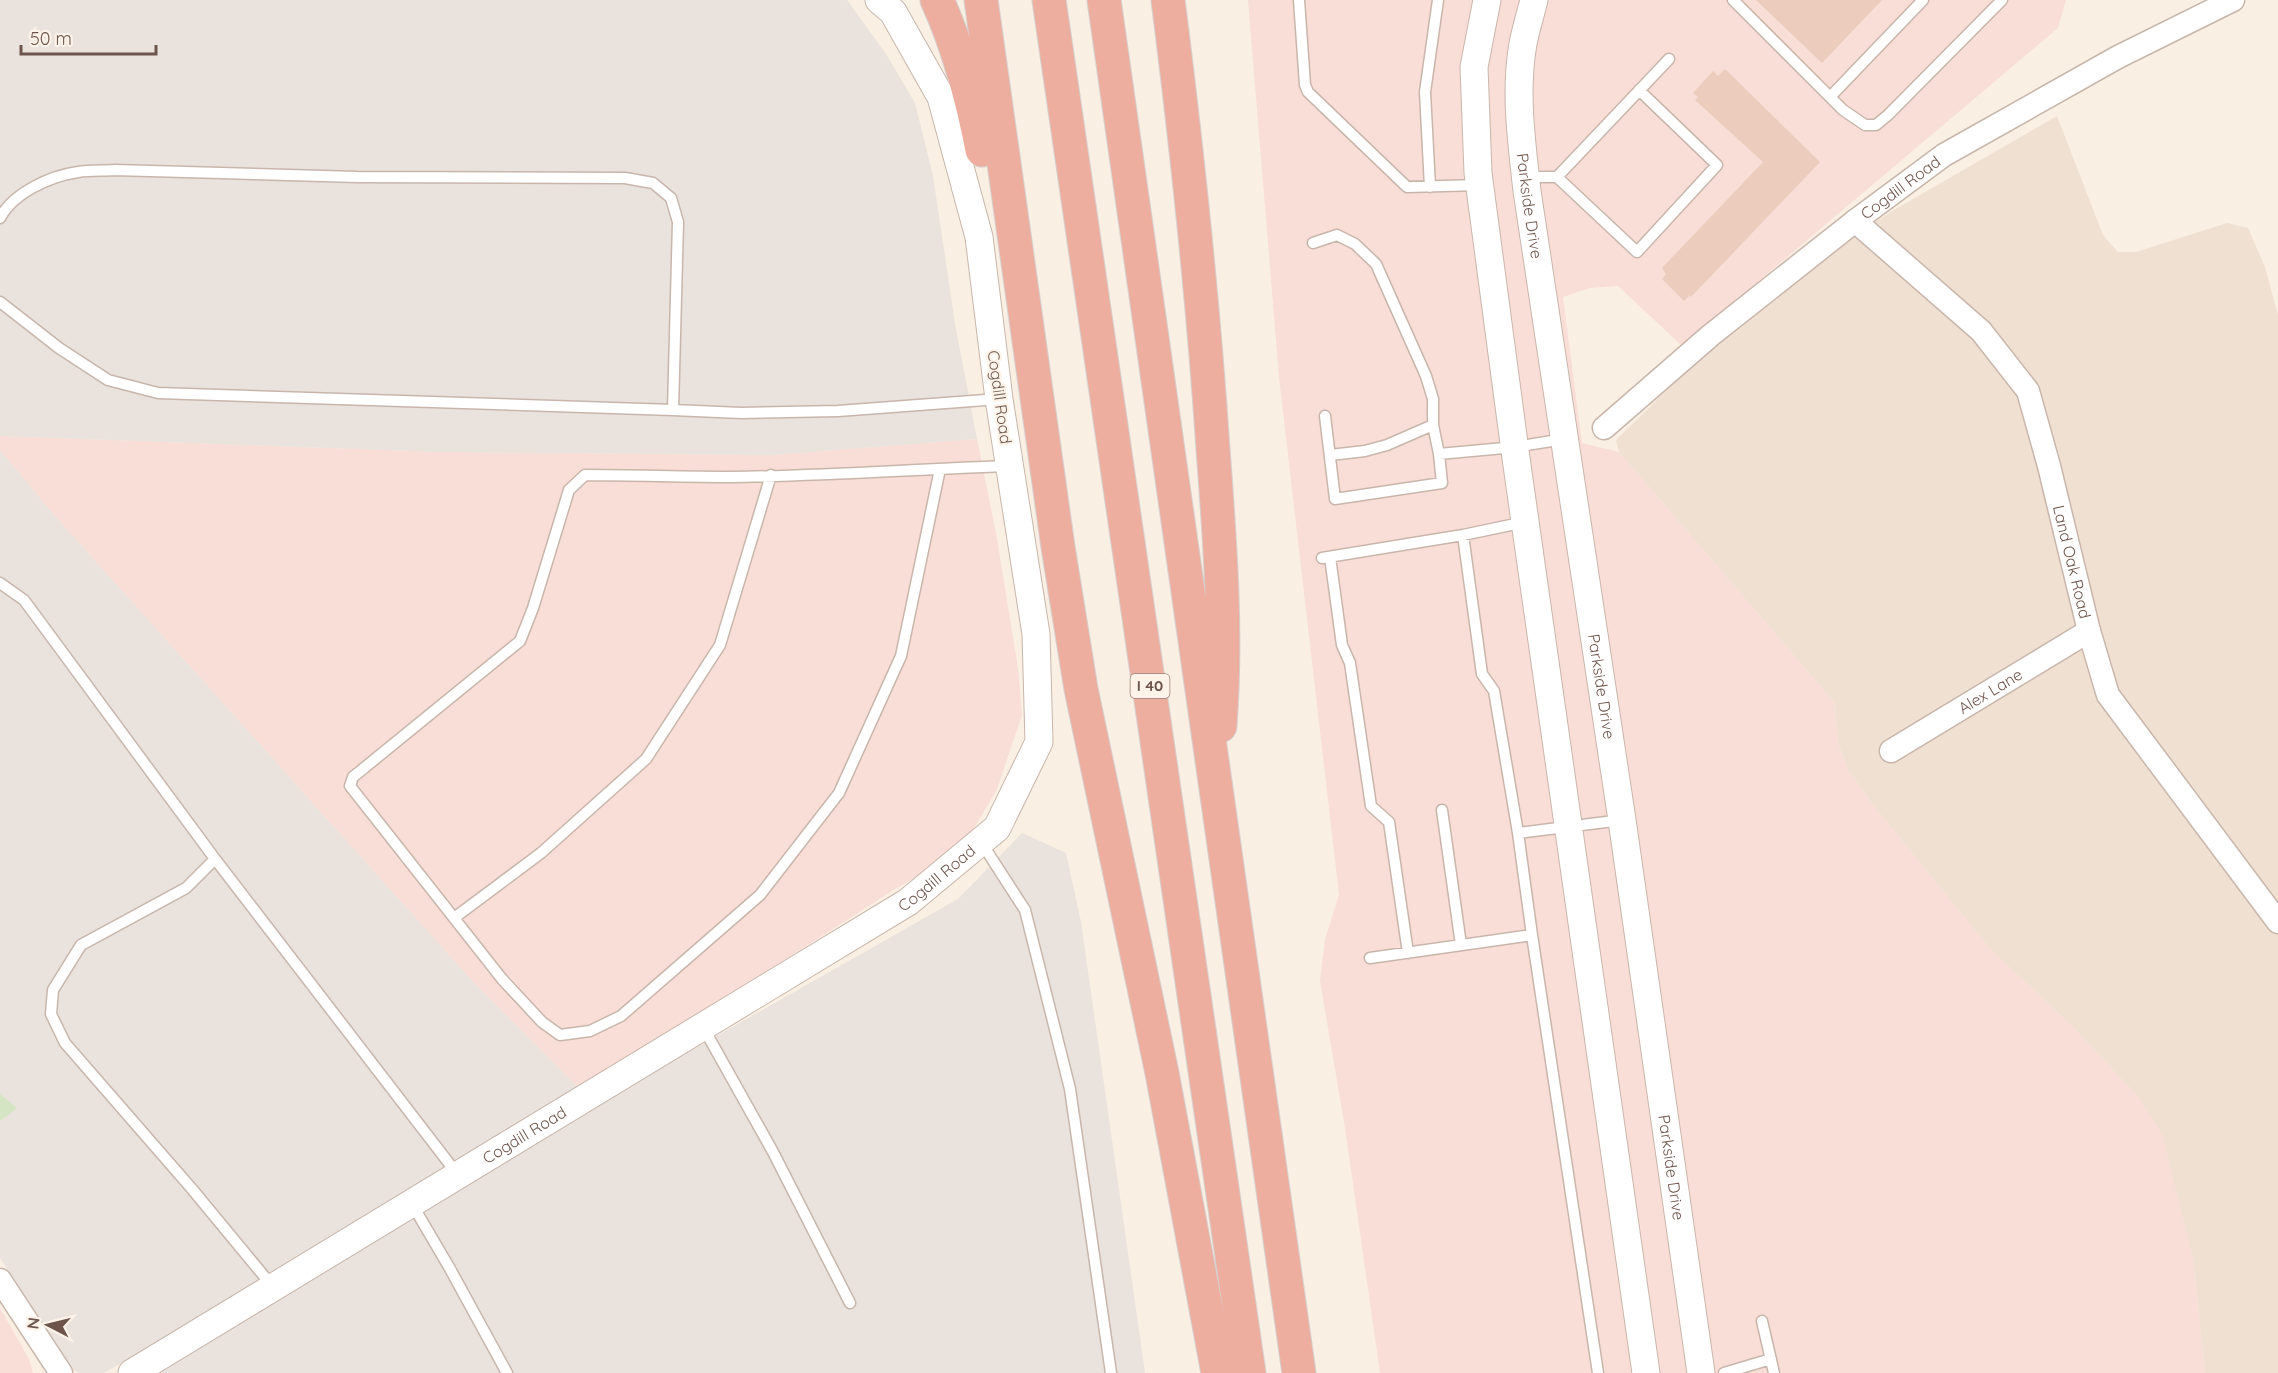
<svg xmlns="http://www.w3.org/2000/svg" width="2278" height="1373" viewBox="0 0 2278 1373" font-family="Quicksand,sans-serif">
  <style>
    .residential { fill: #f0e0d2 }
    .commercial { fill: #f8ded7 }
    .industrial { fill: #e9e2dd }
    .green { fill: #d3e5c3 }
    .building { fill: #ebccbd }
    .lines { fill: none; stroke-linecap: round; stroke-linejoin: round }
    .service-casing { stroke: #c8b6ab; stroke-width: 13 }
    .minor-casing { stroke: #c8b6ab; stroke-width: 25 }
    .tertiary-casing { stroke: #c8b6ab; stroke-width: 29 }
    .motorway-casing { stroke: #d6cfcd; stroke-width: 35 }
    .service { stroke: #fff; stroke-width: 10 }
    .minor { stroke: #fff; stroke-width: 22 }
    .tertiary { stroke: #fff; stroke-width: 27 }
    .motorway { stroke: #edae9f; stroke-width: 33 }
    .labels { text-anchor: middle; stroke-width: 4.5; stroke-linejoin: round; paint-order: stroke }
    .shield { fill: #fdf3e8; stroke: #99847b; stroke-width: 1.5 }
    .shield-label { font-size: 15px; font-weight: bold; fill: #6e554c }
    .street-label { font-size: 16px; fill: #6e554c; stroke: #fdf3e8 }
  </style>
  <rect width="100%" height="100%" fill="#f9efe2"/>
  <!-- residential -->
  <path class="residential" d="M2057 116 2103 235 2118 252H2136L2227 223 2248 228 2265 267 2278 315V1373H2205L2193 1259 2140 1099 2072 1026 1991 950 1873 805 1848 770 1838 743 1834 702 1619 452 1616 440 1713 345 1842 243 1894 210Z"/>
  <!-- commercial -->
  <path class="commercial" d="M1248 0H2066L2058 28 1682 346 1618 286 1590 288 1563 297 1582 443 1619 452 1834 702 1838 743 1848 770 1873 805 1991 950 2072 1026 2140 1099 2162 1134 2193 1259 2205 1373H1380L1345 1128 1320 981 1325 939 1339 895 1279 377Z
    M0 436 442 452 771 455 977 439 997 539 1018 668 1022 715 997 789 972 832 934 866 892 891 581 1091 475 984 53 514 0 450Z
    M0 1308 29 1359 33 1373H0Z"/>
  <!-- industrial -->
  <path class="industrial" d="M0 0H847L886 54 915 103 933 176 955 324 977 439 771 455 442 452 0 436Z
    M0 450 53 514 475 984 581 1091 104 1373H79L73 1369 0 1258V1121L16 1108 0 1094Z
    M1022 833 1066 853 1081 922 1145 1373H151L330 1264 541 1142 678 1058 958 899Z"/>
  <!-- green -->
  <path class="green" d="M0 1094 17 1108 0 1121Z"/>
  <!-- building -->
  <path class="building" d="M1756 0H1882L1822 63Z
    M1725 69 1820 162 1691 297 1690 295 1684 301 1662 279 1666 274 1662 268 1763 162 1695 100 1698 97 1693 93 1713 71 1718 76Z"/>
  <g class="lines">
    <!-- service casing -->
    <g class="service-casing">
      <path id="service" d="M1299 0 1305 85 1308 92 1407 187 1480 185
        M1733 0 1843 110 1865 125H1876L1888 115 2002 0
        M1830 97 1923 0
        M1525 177H1557L1669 59
        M1557 177 1637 252 1717 165 1639 90
        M1430 187 1425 92 1438 0
        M0 218C13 193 50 176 78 172 90 170 103 171 115 170L357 177 625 178 653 183 671 198 678 222 673 410 741 413 838 411 999 399
        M1313 243 1337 235 1355 244 1376 264 1426 376 1433 399V425L1439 454 1442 483 1335 499 1325 416
        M0 302 59 348 108 380 158 393 673 410
        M1439 454 1515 447 1564 439
        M1330 455 1365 451 1387 445 1433 425
        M940 469 901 656 839 793 760 895 621 1016 590 1031 560 1035 542 1022 502 979 350 786 353 777 520 641 533 608 569 490 585 475C634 475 683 477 731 477 824 476 917 469 1010 466
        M1463 535 1482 674 1494 691 1518 833
        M1330 557 1342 645 1350 663 1371 806 1389 822 1408 953
        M1322 558 1463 535 1525 522
        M0 583 24 600 215 859
        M1442 810 1461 945
        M981 842 1025 910 1070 1089 1111 1373
        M454 918 541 853 646 759 720 645 771 475
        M1370 958 1532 935
        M703 1027 773 1152 850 1303
        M412 1204 449 1267 507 1373
        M273 1287 192 1189 65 1043 51 1014 53 990 81 945 186 888 215 859 458 1175
        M1762 1321 1774 1373
        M1598 1373 1532 935 1518 833 1622 820
        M1724 1373 1771 1359"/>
    </g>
    <!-- minor casing -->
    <g class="minor-casing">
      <g id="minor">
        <path id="s1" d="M1855 221 1981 331 2028 391 2049 466 2089 631 2108 695 2278 922"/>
        <path id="s2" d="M1604 428 1711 335 1855 221 1944 155 2118 57 2233 0"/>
        <path id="s3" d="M1891 751 2089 631"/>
        <path d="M0 1280 61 1373"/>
      </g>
    </g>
    <!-- tertiary casing -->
    <g class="tertiary-casing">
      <g id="tertiary">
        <path d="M1487 0 1474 67 1478 173 1515 451 1646 1373"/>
        <path id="s4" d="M1534 0C1530 17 1524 34 1522 50 1515 96 1522 145 1527 191L1622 820 1701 1373"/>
        <path id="s5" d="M132 1373 908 902 997 828 1039 742 1036 634 999 399 979 237 941 97 893 12 879 0"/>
      </g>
    </g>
    <!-- motorway casing -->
    <g class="motorway-casing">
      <path id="motorway" d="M937 0C959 48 972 98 982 150
        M981 0 1058 547 1081 689 1162 1073 1218 1373
        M1049 0 1249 1373
        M1104 0 1299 1373
        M1168 0C1187 149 1203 299 1213 449 1220 543 1227 631 1220 726"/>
    </g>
    <!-- service -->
    <use href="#service" class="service"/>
    <!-- minor -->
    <use href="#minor" class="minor"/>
    <!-- tertiary -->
    <use href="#tertiary" class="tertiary"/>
    <!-- motorway -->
    <use href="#motorway" class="motorway"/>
  </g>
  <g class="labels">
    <!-- shield labels -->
    <rect class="shield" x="1130.5" y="674" width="39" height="24" rx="4.5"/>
    <g class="shield-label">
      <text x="1150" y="691">I 40</text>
    </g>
    <!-- street labels -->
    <g class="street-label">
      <text dy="6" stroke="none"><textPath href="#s2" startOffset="382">Cogdill Road</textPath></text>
      <text dy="6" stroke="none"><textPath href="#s4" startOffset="208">Parkside Drive</textPath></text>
      <text transform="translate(1000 397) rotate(82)" y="6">Cogdill Road</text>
      <text dy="6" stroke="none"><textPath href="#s1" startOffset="420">Land Oak Road</textPath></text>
      <text dy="6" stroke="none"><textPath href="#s4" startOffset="694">Parkside Drive</textPath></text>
      <text dy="6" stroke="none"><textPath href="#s3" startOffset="116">Alex Lane</textPath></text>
      <text dy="6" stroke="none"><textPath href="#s5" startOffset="945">Cogdill Road</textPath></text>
      <text dy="6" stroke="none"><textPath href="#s5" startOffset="459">Cogdill Road</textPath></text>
      <text dy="6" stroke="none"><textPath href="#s4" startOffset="1180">Parkside Drive</textPath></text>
    </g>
  </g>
  <!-- north arrow -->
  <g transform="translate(48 1325) rotate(277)" stroke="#fdf3e8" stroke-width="4.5" paint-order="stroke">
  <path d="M0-4.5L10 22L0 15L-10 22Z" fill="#6e554c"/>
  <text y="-9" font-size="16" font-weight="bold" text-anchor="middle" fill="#6e554c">N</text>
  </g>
  <!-- scale -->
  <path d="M21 45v9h135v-9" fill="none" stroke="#6e554c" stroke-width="3"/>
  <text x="30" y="45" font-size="18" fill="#6e554c" stroke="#fdf3e8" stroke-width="4.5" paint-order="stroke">50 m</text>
</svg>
